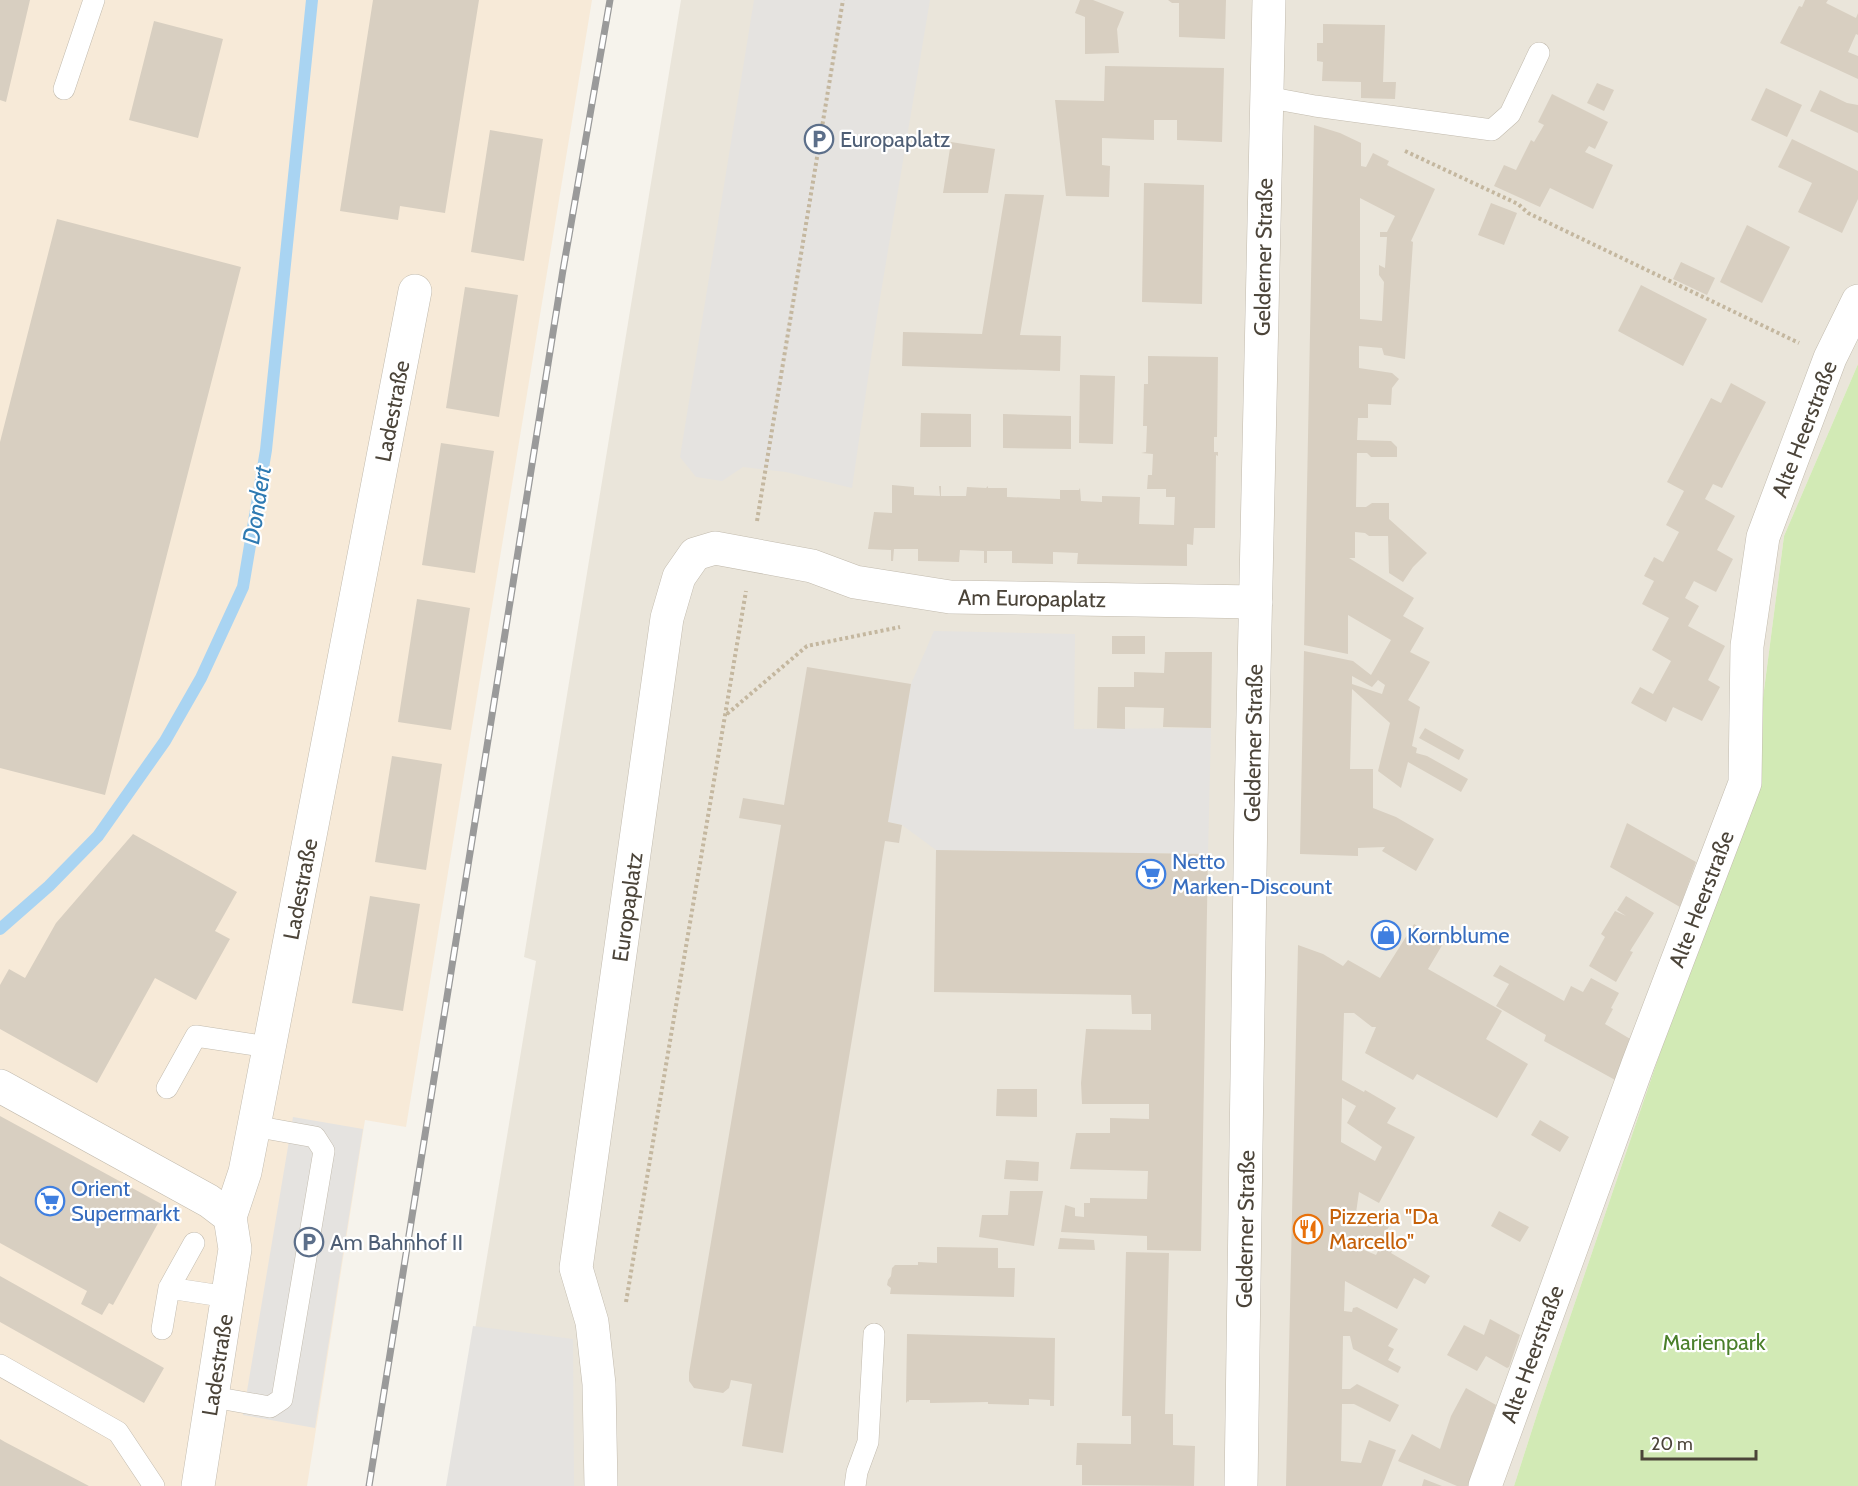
<svg xmlns="http://www.w3.org/2000/svg" width="1858" height="1486" viewBox="0 0 1858 1486" font-family="Cabin,sans-serif">
  <style>
    .residential { fill: #eae5da }
    .commercial { fill: #f7ead8 }
    .green { fill: #d2eab5 }
    .parking { fill: #e5e3e0 }
    .lines { fill: none; stroke-linecap: round; stroke-linejoin: round }
    .stream { stroke: #a9d4f2; stroke-width: 12 }
    .building { fill: #d8cfc1; fill-rule: evenodd }
    .service-casing { stroke: #c2bbae; stroke-width: 22 }
    .minor-casing { stroke: #c2bbae; stroke-width: 34 }
    .path { stroke: #c4b79f; stroke-width: 4; stroke-dasharray: 3 3; stroke-linecap: butt }
    .service { stroke: #fff; stroke-width: 21 }
    .minor { stroke: #fff; stroke-width: 33 }
    .rail-casing { stroke: #9a9a9a; stroke-width: 7 }
    .rail { stroke: #fff; stroke-width: 4.5; stroke-dasharray: 14; stroke-linecap: butt }
    .labels { text-anchor: middle; stroke-width: 4.5; stroke-linejoin: round; paint-order: stroke }
    .service-label { font-size: 22px; fill: #4e5e75; stroke: #fff; text-anchor: start }
    .street-label { font-size: 22px; fill: #4b4439; stroke: #fff }
    .shop-label { font-size: 22px; fill: #366cbe; stroke: #fff; text-anchor: start }
    .food-label { font-size: 22px; fill: #c56008; stroke: #fff; text-anchor: start }
    .park-label { font-size: 22px; fill: #4a7f2a; stroke: #fff }
    .water-label { font-size: 24px; font-style: italic; fill: #2e7ab2; stroke: #fff }
  </style>
  <rect width="100%" height="100%" fill="#f6f3ec"/>
  <!-- residential -->
  <path class="residential" d="M681 0H1858V364L1784 536 1752 783 1539 1408 1514 1486H449L536 961 524 957Z"/>
  <!-- commercial -->
  <path class="commercial" d="M0 0H592L406 1127 365 1120 307 1486H0Z"/>
  <!-- green -->
  <path class="green" d="M1858 364V1486H1514L1539 1408 1752 783 1784 536Z"/>
  <!-- parking -->
  <path class="parking" d="M754 0H930L878 310 852 488 786 472 743 467 722 481 696 477 680 457Z
    M934 631 1075 634 1074 729 1211 728 1208 854 936 850 902 825 888 822 911 684Z
    M293 1117 363 1129 315 1428 243 1415Z
    M473 1326 573 1339 574 1486H446Z"/>
  <g class="lines">
    <!-- stream -->
    <path class="stream" d="M0 929 49 886 98 836 165 741 201 678 243 587 266 450 312 0"/>
  </g>
  <!-- building -->
  <path class="building" d="M0 0H30L6 102 0 100Z
    M373 0H479L445 213 400 206 398 220 340 211Z
    M1080 0H1093L1124 12 1117 29 1119 53 1085 54V17L1075 13Z
    M1168 0H1226L1225 39 1179 37V3H1172Z
    M1805 0H1828L1826 3 1856 18 1858 13V35L1856 34 1848 52 1858 56V79L1780 43 1799 6 1802 7Z
    M154 21 223 39 198 138 129 120Z
    M1323 24 1385 25 1383 82H1396L1395 99 1361 98V82L1322 81 1323 62 1317 61V43H1323Z
    M1105 66 1224 68 1222 142 1177 140V120H1154V140L1102 138V165L1110 166 1109 197 1066 196 1055 100 1104 101Z
    M1597 83 1614 90 1604 111 1587 103Z
    M1766 88 1802 105 1787 137 1751 120Z
    M1820 90 1847 103 1858 105V133L1810 111Z
    M1552 94 1608 122 1595 149 1589 146 1585 152 1613 165 1593 209 1550 188 1540 207 1494 186 1504 165 1516 170 1531 140 1534 142 1544 125 1538 122Z
    M1314 125 1340 133 1361 143V166L1366 167 1373 153 1389 161 1387 165 1435 189 1411 241 1413 242 1405 359 1384 355 1382 348 1359 346V368L1392 373 1399 379 1392 388 1391 405 1368 404V418H1358L1357 440 1391 441 1397 447V457H1371L1367 453H1357L1356 507H1366L1372 503H1389V519L1427 553 1413 567 1403 582 1389 573 1388 536H1369L1365 533 1355 532V558H1349L1414 598 1403 616 1424 628 1410 652 1430 662 1408 700 1420 707 1412 746 1417 748 1416 753 1427 756 1468 779 1461 792 1408 762 1401 788 1378 771 1390 723 1352 689 1350 769H1373V808L1396 817 1434 839 1416 871 1382 851 1385 847 1358 848V856L1300 854 1304 651 1353 661 1371 675 1391 640 1348 615V654L1304 645ZM1360 198 1395 216 1387 232H1380V237H1387L1385 268 1379 265V275L1384 282 1382 321 1360 319ZM1352 676 1372 687 1378 680 1385 685 1382 694 1352 684Z
    M490 130 543 139 524 261 471 252Z
    M1792 139 1858 171V199L1842 233 1798 212 1812 183 1778 167Z
    M951 142 995 149 988 193H943Z
    M1144 183 1204 185 1202 304 1142 302Z
    M1005 194 1044 195 1020 335 1061 336 1060 371 902 366 903 332 982 334Z
    M1491 203 1517 213 1504 245 1478 235Z
    M57 219 241 267 105 795 0 768V442Z
    M1747 225 1790 247 1762 303 1720 282Z
    M1681 262 1715 278 1707 295 1673 279Z
    M1641 285 1707 319 1683 366 1618 331Z
    M465 287 518 295 499 417 446 408Z
    M1148 356 1218 357 1217 437H1214V452H1218V456L1216 455 1215 528H1194L1193 545 1187 544V566L1077 564 1078 553 1053 552V564L1012 563V551H987V563H984V551L960 550 959 562 918 561V549H894L893 561H891V550L868 549 874 512 892 513V485L914 487V495L940 496 939 486H941V496H966L967 487 986 488 988 486V488H1007V497L1034 498 1060 499V490H1079L1080 488 1081 501 1102 502V496L1140 497 1139 524 1174 525 1175 497H1166V489H1147L1148 475H1152L1153 454 1141 453 1146 452 1147 426H1143L1144 384H1148Z
    M1080 375 1115 376 1113 444 1079 443Z
    M1731 383 1766 402 1722 488 1713 484 1705 499 1735 516 1717 550 1733 559 1716 592 1694 581 1685 598 1699 606 1688 626 1725 646 1708 680 1720 687 1702 721 1673 707 1666 722 1631 703 1640 687 1653 694 1671 661 1652 650 1669 618 1642 604 1654 581 1644 576 1654 557 1663 562 1679 532 1666 525 1684 491 1667 482 1711 398 1721 403Z
    M921 413 971 414V447H920Z
    M1003 414 1071 416V449L1003 448Z
    M441 443 494 451 475 573 422 565Z
    M417 599 470 608 451 730 398 722Z
    M1112 636H1145V654H1112Z
    M1165 652H1212L1211 728 1163 727 1164 708 1125 707V729L1097 728 1098 687H1134V672L1164 673Z
    M807 667 911 684 888 822 902 825 899 843 885 841 783 1453 742 1446 752 1384 731 1380 729 1388 723 1393 694 1388 689 1381V1373L781 825 739 818 743 798 784 805Z
    M1425 728 1464 750 1459 760 1419 738Z
    M392 756 442 764 426 870 375 862Z
    M1627 823 1696 862 1680 907 1610 867Z
    M133 834 237 892 215 931 230 939 196 1000 155 978 97 1083 0 1029V985L9 969 25 978 56 923Z
    M936 850 1208 854 1201 1251 1147 1250V1236L1061 1232 1065 1205 1075 1208V1216L1084 1217V1203H1090V1198L1147 1199 1148 1171 1070 1169 1076 1133H1110V1118L1149 1119V1104H1082L1081 1083 1086 1029 1151 1030V1014H1132L1131 995 934 992Z
    M370 896 420 904 403 1011 352 1003Z
    M1626 896 1654 913 1630 951 1633 952 1616 982 1589 966 1605 937 1601 934 1615 911 1626 916 1617 910Z
    M1414 924 1444 942 1428 969 1502 1011 1486 1039 1528 1064 1497 1118 1417 1074 1413 1080 1365 1053 1376 1027H1372L1354 1013H1344L1342 1080 1364 1092 1365 1090 1396 1108 1387 1123 1415 1137 1379 1203 1359 1192 1356 1213 1337 1207V1217L1362 1221 1363 1215 1366 1212 1383 1221 1386 1215 1393 1218 1384 1237 1397 1241 1391 1253 1430 1276 1425 1284 1414 1278 1397 1309 1345 1281 1344 1311 1352 1312 1353 1308 1357 1307 1398 1329 1388 1346 1394 1349 1388 1360 1401 1367 1398 1373 1353 1349 1350 1336H1343L1342 1389H1350L1357 1384 1399 1405 1390 1422 1354 1404H1342L1341 1461 1361 1463 1369 1440 1396 1450 1382 1486H1286L1298 945 1323 954 1343 966 1348 960 1380 978ZM1342 1098 1356 1106 1347 1123 1382 1147 1375 1161 1341 1142ZM1360 1238 1380 1247 1376 1255 1357 1247 1360 1245Z
    M1500 965 1564 1001 1571 986 1583 992 1591 978 1619 993 1611 1008 1613 1009 1605 1024 1632 1040 1617 1081 1544 1041 1546 1035 1496 1006 1509 984 1493 976Z
    M997 1089H1037V1117L996 1116Z
    M0 1116 167 1207 113 1305 109 1303 102 1315 81 1304 87 1291 0 1243Z
    M1540 1120 1569 1137 1560 1152 1531 1135Z
    M1006 1160 1039 1162 1038 1181 1004 1179Z
    M1010 1191H1043L1034 1246 979 1237 982 1215H1008Z
    M1499 1211 1529 1227 1520 1242 1491 1226Z
    M1060 1238 1094 1240 1095 1250 1058 1249Z
    M937 1247 998 1248V1268H1015L1014 1297 890 1294 891 1288 887 1285 888 1280 891 1276 892 1268 895 1265H918V1262L937 1263Z
    M1126 1252 1169 1253 1165 1414H1173V1445L1195 1446 1194 1486 1082 1485V1465H1076L1077 1443 1131 1444V1416H1122Z
    M0 1276 164 1368 144 1403 0 1322Z
    M1490 1319 1520 1335 1509 1367 1507 1368 1486 1356 1477 1371 1447 1355 1464 1325 1484 1335Z
    M907 1334 1055 1338 1054 1406H1050V1400L1029 1399V1405L988 1404V1402L930 1403V1400H909V1402L908 1401 906 1403Z
    M1466 1388 1496 1405 1468 1486H1457L1398 1461 1412 1434 1440 1449 1451 1416Z
    M0 1439 5 1442 89 1486H0Z
    M1424 1479 1442 1486H1422Z"/>
  <g class="lines">
    <!-- service casing -->
    <g class="service-casing">
      <path id="service" d="M64 89 94 0
        M1266 97 1315 106 1492 130 1510 114 1539 53
        M167 1088 196 1036 269 1047
        M169 1288 228 1297
        M162 1329 169 1288 194 1243
        M0 1365 118 1432 154 1486
        M213 1397 270 1407 282 1399 324 1151 315 1137 254 1126
        M855 1486 857 1472 868 1442 874 1334"/>
    </g>
    <!-- minor casing -->
    <g class="minor-casing">
      <path id="minor" d="M0 1086 209 1201 230 1217
        M198 1486 235 1249 230 1217 245 1172 254 1126 415 291
        M601 1486 599 1384 592 1322 576 1268 667 618 679 577 695 554 715 548 812 566 855 582 950 597 1256 602
        M1241 1486 1251 805 1269 0
        M1485 1486 1638 1064 1745 783 1747 646 1763 537 1830 358 1858 301"/>
    </g>
    <!-- path -->
    <path class="path" d="M1405 151 1518 204 1528 213 1799 343
      M757 521 843 0
      M727 714 807 646 900 627
      M626 1302 746 591"/>
    <!-- service -->
    <use href="#service" class="service"/>
    <!-- minor -->
    <use href="#minor" class="minor"/>
    <!-- rail casing -->
    <g class="rail-casing">
      <path id="rail" d="M369 1486 563 270 610 0"/>
    </g>
    <!-- rail -->
    <use href="#rail" class="rail"/>
  </g>
  <!-- icons -->
  <defs>
    <g id="parking-ring" transform="scale(1.5)"><circle r="9.5" fill="#fff" stroke="#5c6f8a" stroke-width="1.5"/><path d="M-3.5-5.5H1a3.5 3.5 0 0 1 0 7H-1V5.5H-3.5ZM-1-3.4V-.6H.8a1.4 1.4 0 0 0 0-2.8Z" fill="#5c6f8a"/></g>
    <g id="supermarket-ring" transform="scale(1.5)"><circle r="9.5" fill="#fff" stroke="#3f7fe0" stroke-width="1.5"/><path d="M-6-5.5h2.5l.6 2H6L4.5 2H-2.5L-4.4-4H-6ZM-1.5 3.2a1.3 1.3 0 1 0 .1 0ZM3 3.2a1.3 1.3 0 1 0 .1 0Z" fill="#3f7fe0"/></g>
    <g id="shop-ring" transform="scale(1.5)"><circle r="9.5" fill="#fff" stroke="#3f7fe0" stroke-width="1.5"/><path d="M-5-2.5h2.3a2.7 3.5 0 0 1 5.4 0H5L5.5 6h-11ZM-1.5-2.5h3a1.5 2.3 0 0 0-3 0Z" fill="#3f7fe0"/></g>
    <g id="restaurant-ring" transform="scale(1.5)"><circle r="9.5" fill="#fff" stroke="#e8710a" stroke-width="1.5"/><path d="M-5-6h1v4h1v-4h1v4h1v-4h1v5L-1.5 .5V6h-2V.5L-5-1ZM5-6V6H3V1.5H1.5Q1.5-4 5-6Z" fill="#e8710a"/></g>
  </defs>
  <g fill-rule="evenodd">
    <use href="#parking-ring" x="819" y="139"/>
    <use href="#supermarket-ring" x="1151" y="874"/>
    <use href="#shop-ring" x="1386" y="935"/>
    <use href="#supermarket-ring" x="50" y="1201"/>
    <use href="#restaurant-ring" x="1308" y="1229"/>
    <use href="#parking-ring" x="309" y="1242"/>
  </g>
  <g class="labels">
    <!-- service labels -->
    <g class="service-label">
      <text x="840" y="147">Europaplatz</text>
      <text x="330" y="1250">Am Bahnhof II</text>
    </g>
    <!-- street labels -->
    <g class="street-label">
      <text transform="translate(1263 257) rotate(-89)" y="8">Gelderner Straße</text>
      <text transform="translate(392 411) rotate(-79)" y="8">Ladestraße</text>
      <text transform="translate(1804 429) rotate(-69)" y="8">Alte Heerstraße</text>
      <text transform="translate(1032 598) rotate(1)" y="8">Am Europaplatz</text>
      <text transform="translate(1253 743) rotate(-89)" y="8">Gelderner Straße</text>
      <text transform="translate(300 889) rotate(-79)" y="8">Ladestraße</text>
      <text transform="translate(1701 899) rotate(-69)" y="8">Alte Heerstraße</text>
      <text transform="translate(627 907) rotate(-82)" y="8">Europaplatz</text>
      <text transform="translate(1245 1229) rotate(-89)" y="8">Gelderner Straße</text>
      <text transform="translate(1532 1354) rotate(-70)" y="8">Alte Heerstraße</text>
      <text transform="translate(217 1365) rotate(-81)" y="8">Ladestraße</text>
    </g>
    <!-- shop labels -->
    <g class="shop-label">
      <text x="1172" y="869">Netto<tspan x="1172" dy="25">Marken-Discount</tspan></text>
      <text x="1407" y="943">Kornblume</text>
      <text x="71" y="1196">Orient<tspan x="71" dy="25">Supermarkt</tspan></text>
    </g>
    <!-- food labels -->
    <g class="food-label">
      <text x="1329" y="1224">Pizzeria "Da<tspan x="1329" dy="25">Marcello"</tspan></text>
    </g>
    <!-- park labels -->
    <g class="park-label">
      <text x="1714" y="1350">Marienpark</text>
    </g>
    <!-- water labels -->
    <g class="water-label">
      <text transform="translate(257 505) rotate(-81)" y="8">Dondert</text>
    </g>
  </g>
  <!-- scale -->
  <path d="M1642 1450v9h114v-9" fill="none" stroke="#4b4439" stroke-width="3"/>
  <text x="1651" y="1450" font-size="18" fill="#4b4439" stroke="#ffffff" stroke-width="4.5" paint-order="stroke">20 m</text>
</svg>
